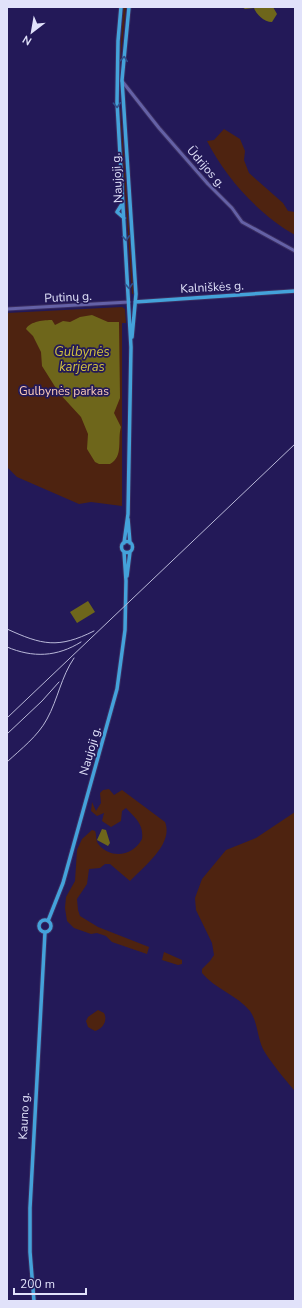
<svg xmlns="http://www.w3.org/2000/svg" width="302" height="1308" viewBox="0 0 302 1308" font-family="'Nunito Sans',sans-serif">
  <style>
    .green { fill: #4e2310 }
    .water { fill: #6e661b }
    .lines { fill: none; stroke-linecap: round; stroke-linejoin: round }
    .secondary-casing { stroke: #392d61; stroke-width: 5 }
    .primary-casing { stroke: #392d61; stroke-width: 5.5 }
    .secondary { stroke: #6461a6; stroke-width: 3 }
    .primary { stroke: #44a2da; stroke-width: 3.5 }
    .rail { stroke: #b9b8d8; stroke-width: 1 }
    .oneway { stroke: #30508c }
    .labels { text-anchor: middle; stroke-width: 3.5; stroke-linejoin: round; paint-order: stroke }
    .street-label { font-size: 12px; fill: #e1e2fa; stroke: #231958 }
    .park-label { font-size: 12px; fill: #facbb8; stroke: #231958 }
    .water-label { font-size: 13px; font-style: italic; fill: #d0c23f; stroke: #231958 }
  </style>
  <rect width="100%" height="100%" fill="#231958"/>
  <!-- green -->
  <path class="green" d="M123 7H126L119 75Z
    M119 100 121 115 134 294H132Z
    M224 129 240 139 245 151 244 160 249 173 283 203 288 211 295 212V235C258 214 226 178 207 141L214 140Z
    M122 307 125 309 126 323H122V506L91 502 79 504 17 477 7 467V313Z
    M109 789 114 795 122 790 165 822C174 844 143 867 130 881L110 864H105L100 868 89 869 87 884 77 899 78 910 80 916 98 927 149 947 147 954 112 942 106 936 97 933 91 934 74 928 67 921 65 908 66 897 75 881 77 850 82 839 92 830 95 831C97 835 95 840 99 845 112 860 134 855 142 839 144 824 135 818 126 808L122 811 121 821 111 827 102 821 104 813 97 816 91 811 92 802 96 811 101 803 100 793 103 790Z
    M295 812V1091C287 1082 268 1059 263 1049 257 1036 258 1023 250 1011 237 995 215 989 202 973V969L210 961 214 955 212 943 196 910 195 898 202 879 226 850 256 838Z
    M164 952 182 960V964L178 965 162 960Z
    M98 1010 104 1013C108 1020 103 1029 95 1031L88 1027 86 1021 88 1017Z"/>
  <!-- water -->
  <path class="water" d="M242 7H273L277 14 272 22C264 22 256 14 254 8L245 9Z
    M92 315 108 322H119L120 398 114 413 121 427C117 440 124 456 110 464H99L95 462 87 449 88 434 81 417 59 393 42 366 41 352 33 336 26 329C30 321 45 320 52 320L55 325 63 321 70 322 80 317Z
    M88 601 95 612 77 623 70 612Z
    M102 829 106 830 110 843 108 846 97 840Z"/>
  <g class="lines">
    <!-- secondary casing -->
    <g class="secondary-casing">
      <path id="secondary" d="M122 81 159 128 208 184 232 208 242 222 295 251
        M7 309 129 302"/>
    </g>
    <!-- primary casing -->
    <g class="primary-casing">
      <path id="primary" d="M121 7 118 41 117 102 131 347 128 514 124 543
        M129 7 122 80 136 294 132 337
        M122 204 117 212 124 218
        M135 302 295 291
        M128 519 130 543
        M121.5 547a5.5 5.5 0 1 1 11 0a5.5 5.5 0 1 1-11 0Z
        M127 576 130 552
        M39 926a6 6 0 1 1 12 0a6 6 0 1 1-12 0Z
        M48 921 63 883 117 689 125 630 126 581 124 552
        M34 1301 30 1252V1208L45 932"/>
    </g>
    <!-- secondary -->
    <use href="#secondary" class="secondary"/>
    <!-- primary -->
    <use href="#primary" class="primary"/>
    <!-- rail -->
    <path class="rail" d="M7 629C42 645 58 649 94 631
      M7 647C33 658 57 657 81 642
      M7 718 295 444
      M7 734 42 701 59 682
      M7 762C21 749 38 736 47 719 58 699 61 677 74 658"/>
  </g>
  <!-- one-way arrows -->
  <defs><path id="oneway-chevron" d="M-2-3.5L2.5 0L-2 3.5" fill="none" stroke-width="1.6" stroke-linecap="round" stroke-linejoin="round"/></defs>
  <g class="oneway">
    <use href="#oneway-chevron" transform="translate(124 59) rotate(-84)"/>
    <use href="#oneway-chevron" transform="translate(117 105) rotate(87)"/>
    <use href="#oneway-chevron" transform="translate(126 238) rotate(86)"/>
    <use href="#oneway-chevron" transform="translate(129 286) rotate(87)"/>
  </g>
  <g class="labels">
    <!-- street labels -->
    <g class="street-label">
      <text transform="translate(206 167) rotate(49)" y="4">Ūdrijos g.</text>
      <text transform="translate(117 178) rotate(-93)" y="4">Naujoji g.</text>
      <text transform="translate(212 287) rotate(-3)" y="4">Kalniškės g.</text>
      <text transform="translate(68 297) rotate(-3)" y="4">Putinų g.</text>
      <text transform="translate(90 751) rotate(-74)" y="4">Naujoji g.</text>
      <text transform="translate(24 1116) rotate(-87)" y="4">Kauno g.</text>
    </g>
    <!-- park labels -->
    <g class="park-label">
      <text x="64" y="395">Gulbynės parkas</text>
    </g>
    <!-- water labels -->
    <g class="water-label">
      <text x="82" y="356">Gulbynės<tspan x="82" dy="15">karjeras</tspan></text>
    </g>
  </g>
  <!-- border -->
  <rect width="302" height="1308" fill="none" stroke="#e1e2fa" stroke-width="16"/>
  <!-- north arrow -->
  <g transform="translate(32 32) rotate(211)" stroke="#231958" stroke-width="3" paint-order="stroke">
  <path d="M0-3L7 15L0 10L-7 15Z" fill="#e1e2fa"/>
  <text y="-6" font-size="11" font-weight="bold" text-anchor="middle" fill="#e1e2fa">N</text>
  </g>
  <!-- scale -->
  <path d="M14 1288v6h72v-6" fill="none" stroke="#e1e2fa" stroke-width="2"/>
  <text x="20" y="1288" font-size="12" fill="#e1e2fa" stroke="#231958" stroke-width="3" paint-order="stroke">200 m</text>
</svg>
